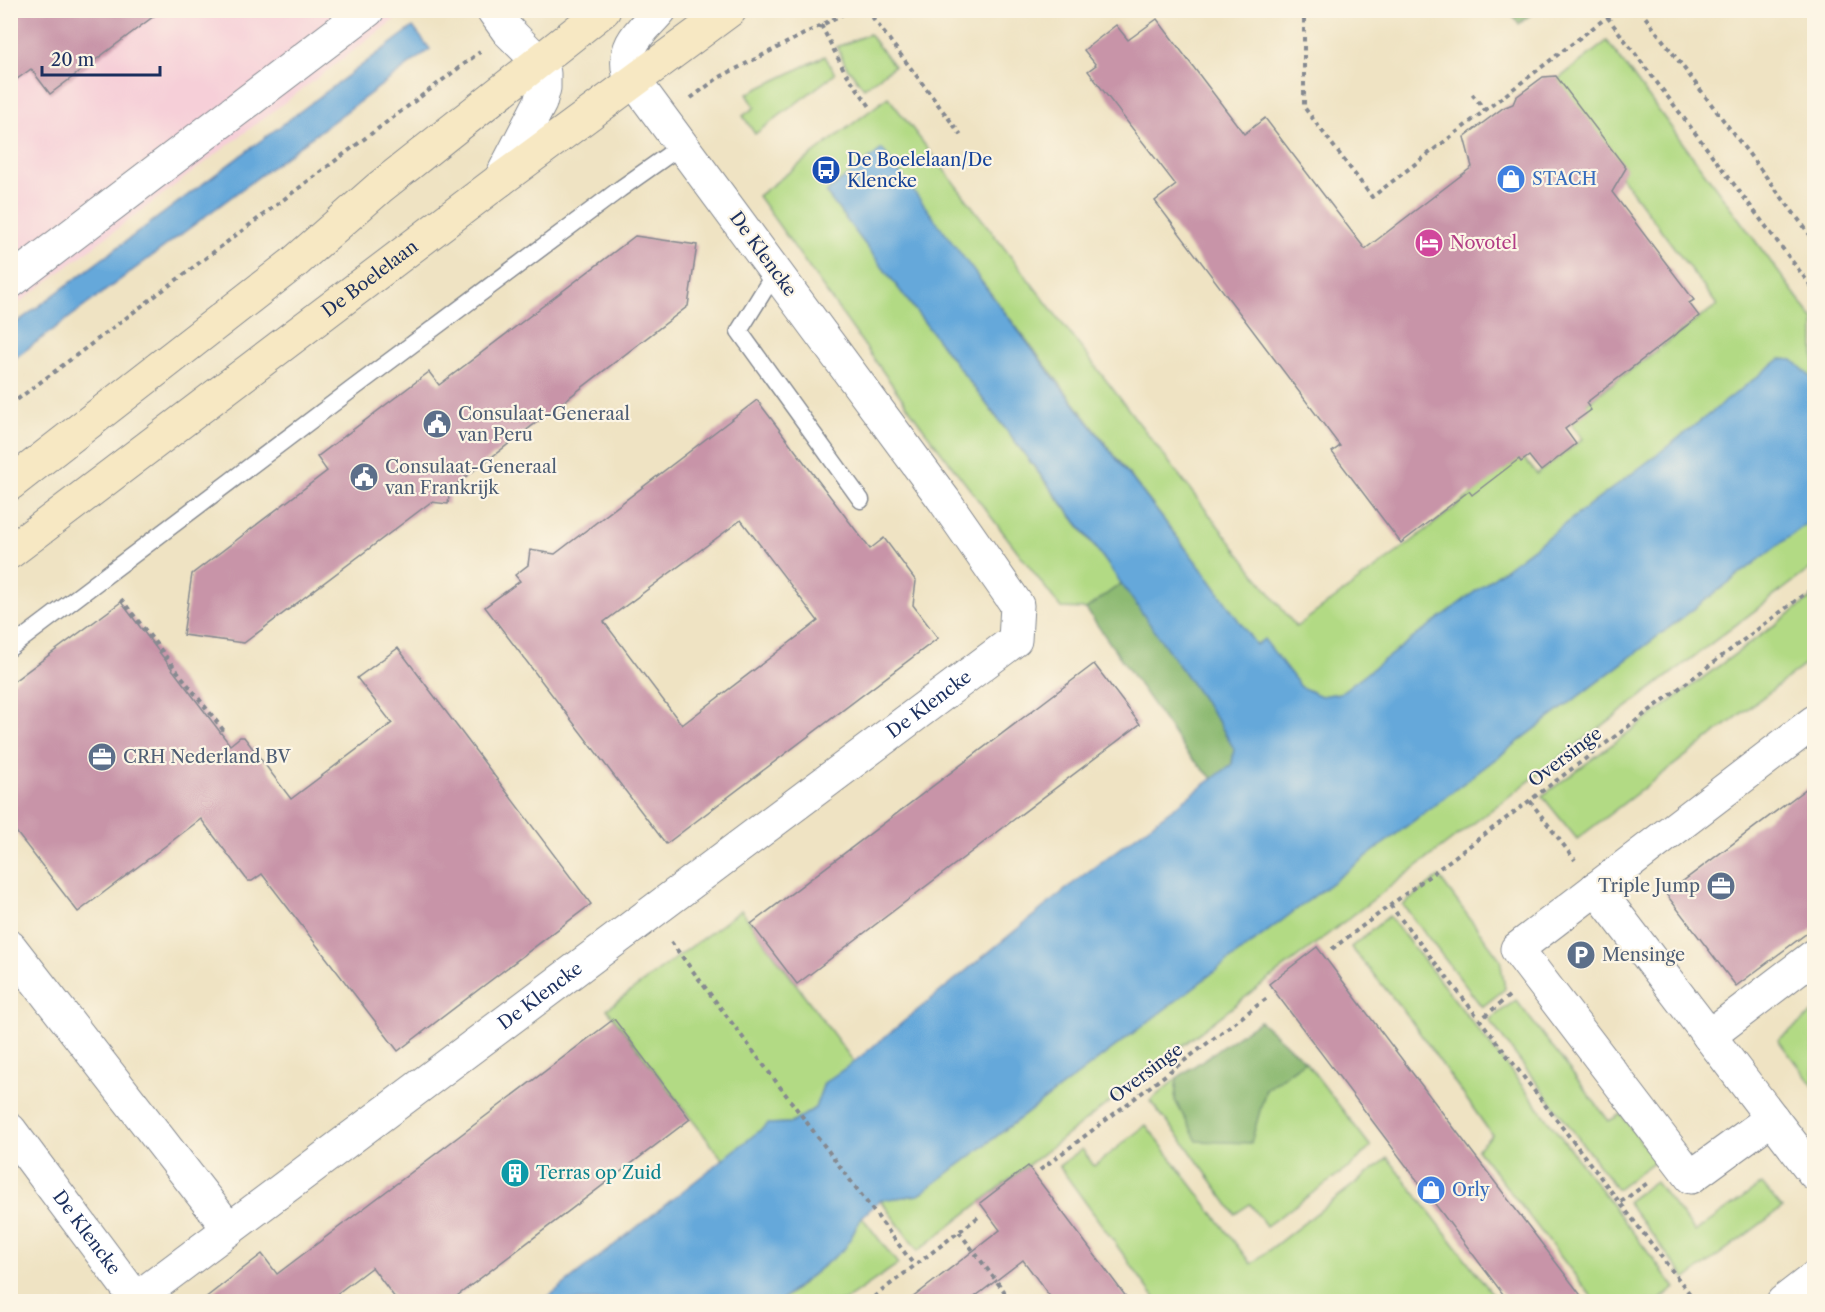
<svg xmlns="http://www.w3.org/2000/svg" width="1825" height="1312" viewBox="0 0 1825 1312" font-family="'Libre Caslon Text',serif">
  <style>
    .built { fill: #f6cfd8 }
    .green { fill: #b2da84; stroke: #668471; stroke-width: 1.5 }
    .forest { fill: #8dba72; stroke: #547468; stroke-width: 1.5 }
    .water { fill: #65a8da; stroke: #406c9c; stroke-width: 1.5 }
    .building { fill: #c894a8; fill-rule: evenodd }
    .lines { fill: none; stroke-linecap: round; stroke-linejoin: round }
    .service-casing { stroke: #858990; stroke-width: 19 }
    .minor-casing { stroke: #858990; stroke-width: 35 }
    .tertiary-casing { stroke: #858990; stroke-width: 35 }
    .secondary-casing { stroke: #858990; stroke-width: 35 }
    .path { stroke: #858990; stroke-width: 4; stroke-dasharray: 4.5 4.5; stroke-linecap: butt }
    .service { stroke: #fff; stroke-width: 16 }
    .minor { stroke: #fff; stroke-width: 33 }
    .tertiary { stroke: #fff; stroke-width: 33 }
    .secondary { stroke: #f7e8c3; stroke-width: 33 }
    .labels { text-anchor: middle; stroke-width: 4.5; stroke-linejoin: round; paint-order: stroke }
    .transit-label { font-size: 18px; fill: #164399; stroke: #fcf5e5; text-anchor: start }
    .shop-label { font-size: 18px; fill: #366cbe; stroke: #fcf5e5; text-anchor: start }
    .hotel-label { font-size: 18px; fill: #b23c85; stroke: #fcf5e5; text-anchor: start }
    .street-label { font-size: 18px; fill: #1b2f5e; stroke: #fcf5e5 }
    .service-label { font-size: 18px; fill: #4e5e75; stroke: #fcf5e5; text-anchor: start }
    .culture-label { font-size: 18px; fill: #0d838f; stroke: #fcf5e5; text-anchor: start }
  </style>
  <rect width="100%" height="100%" fill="#fcf5e5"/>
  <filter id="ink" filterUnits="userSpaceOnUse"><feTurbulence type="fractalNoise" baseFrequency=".0167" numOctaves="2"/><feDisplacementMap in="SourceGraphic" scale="12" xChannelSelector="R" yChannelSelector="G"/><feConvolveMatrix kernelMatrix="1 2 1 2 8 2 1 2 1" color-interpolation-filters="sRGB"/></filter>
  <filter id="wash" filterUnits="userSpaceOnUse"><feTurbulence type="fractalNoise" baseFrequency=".008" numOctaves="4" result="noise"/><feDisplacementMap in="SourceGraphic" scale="24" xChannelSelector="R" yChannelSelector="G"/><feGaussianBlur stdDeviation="1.35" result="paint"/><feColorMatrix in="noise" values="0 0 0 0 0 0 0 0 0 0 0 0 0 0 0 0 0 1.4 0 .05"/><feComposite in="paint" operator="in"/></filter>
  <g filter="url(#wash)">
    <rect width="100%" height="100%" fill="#efe3c3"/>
    <!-- built -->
    <path class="built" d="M11 11H406L11 309Z"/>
    <!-- green -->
    <path class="green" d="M869 34 894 66 864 88 846 66 837 47Z
      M1607 41 1814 320V380L1793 360 1780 359 1654 457 1340 693 1321 696 1301 687 1264 640 1256 645 1207 576 881 150 826 193 1122 583 1086 609 1061 608 923 428 758 196 888 97 1296 627 1407 545 1521 455 1537 474 1583 439 1567 418 1717 305 1552 84Z
      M825 56 835 74 755 134 743 116 755 107 747 94Z
      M1814 518V566C1514 792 1214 1019 918 1251L880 1200 919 1195Z
      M1814 596V658L1577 839 1542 796Z
      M1439 877 1500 959 1505 989 1482 1007 1403 905Z
      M741 910 854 1062 824 1083 815 1108 792 1123 768 1124 723 1160 607 1009Z
      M1389 916 1527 1092 1675 1288 1658 1301H1595L1477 1149 1492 1135 1407 1015 1351 947Z
      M1516 1000 1609 1121 1621 1114 1655 1161 1617 1189 1489 1020Z
      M1814 1012V1087L1778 1040Z
      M1305 1061 1371 1147 1348 1168 1266 1226 1250 1204 1235 1214 1186 1145 1150 1101 1177 1078 1175 1100 1198 1141Z
      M1146 1125 1251 1264 1388 1158 1498 1301H1157L1059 1166 1082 1149 1094 1166Z
      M1655 1181 1695 1232 1762 1184 1782 1208 1686 1279 1627 1202Z
      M862 1217 898 1264 844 1301 780 1302 845 1248Z"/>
    <!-- forest -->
    <path class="forest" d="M1509 11H1535L1519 24Z
      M1122 583 1218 721 1234 749 1232 764 1213 779 1187 753 1086 609Z
      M1260 1021 1305 1061 1266 1089 1251 1143 1197 1141 1175 1100 1177 1078Z"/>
    <!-- water -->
    <path class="water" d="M413 27 430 49 11 361V327Z
      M882 149 1044 365 1207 576 1256 645 1264 639 1301 687 1321 696 1340 693 1654 457 1780 359 1793 360 1814 380V518L919 1195 880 1200 862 1217 845 1248 780 1301H543L768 1124 792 1123 815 1108 824 1083 854 1062 1081 877 1232 764 1234 749 1218 721 1097 549 826 193Z"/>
    <g id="blocks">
      <!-- building -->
      <path class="building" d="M10 10H162L50 94 31 69 10 84Z
        M1157 19 1244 134 1265 118 1365 249 1472 167 1464 137 1503 108 1513 104 1516 97 1543 77 1556 76 1626 168 1612 192 1694 300 1689 303 1699 316 1586 403 1591 410 1565 429 1576 444 1541 471 1529 456 1521 462 1519 459 1472 495 1469 491 1401 543 1332 452 1340 446 1155 201 1176 185 1088 71 1096 65 1084 50 1116 25 1128 40Z
        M635 236 697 245 688 306 450 489 448 504 431 502 244 643 183 635 192 574 327 471 317 457 429 372 439 385Z
        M757 400 870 549 884 538 916 581 913 605 938 638 666 844 485 607 520 581 515 575 528 565 530 550 555 554ZM741 520 818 621 682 725 604 622Z
        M121 602 230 745 240 737H244L291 799 392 723 357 678 398 648 591 904 398 1051 262 874 252 881H248L201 819 78 912 10 824V684Z
        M1094 664 1140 724 797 984 751 924Z
        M1815 782V927L1736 986 1666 894Z
        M1317 947 1457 1132 1586 1302H1509L1269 984Z
        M614 1019 690 1119 449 1302H398L372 1267 326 1302H200L262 1254 277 1274Z
        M1028 1166 1130 1302H1054L1023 1260 968 1302H907L1000 1230 980 1203Z"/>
    </g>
  </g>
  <g filter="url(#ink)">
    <use href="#blocks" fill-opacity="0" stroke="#858990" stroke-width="1.5"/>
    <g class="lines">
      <!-- service casing -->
      <g class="service-casing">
        <path id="service" d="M776 271 739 331 861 500
          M10 648 351 390 620 189 681 146"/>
      </g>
      <!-- minor casing -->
      <g class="minor-casing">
        <g id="minor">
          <path d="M493 10 508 31 538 61 544 73V88L540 103 500 180"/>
          <path d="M10 282 368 10"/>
          <path d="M1596 888 1814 1173"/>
          <path d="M10 947 229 1229"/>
          <path d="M1709 1036 1814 956"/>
          <path d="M1772 1118 1691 1177 1517 949 1814 722"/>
          <path id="s1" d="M10 1130 136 1299 1015 640 1017 605 944 500 629 74C622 44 642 31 660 10"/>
        </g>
      </g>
      <!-- tertiary casing -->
      <g class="tertiary-casing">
        <path id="tertiary" d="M1783 1302 1814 1278"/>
      </g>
      <!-- secondary casing -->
      <g class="secondary-casing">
        <g id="secondary">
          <path d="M10 484 295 262 379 188 604 10"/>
          <path id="s2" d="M10 552 500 180 730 10"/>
        </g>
      </g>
      <!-- path -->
      <path class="path" d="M867 10 961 135
        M1304 10V107L1372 197 1607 17
        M1602 10 1814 290
        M1640 10 1814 240
        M821 25 844 70 871 108
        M1472 94 1485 110
        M691 98 718 78 851 10
        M10 405 480 52
        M121 599 224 731
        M1530 801 1575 860
        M1390 905 1480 1020
        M671 942 914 1265
        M1332 949 1814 587
        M1509 996 1480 1020 1696 1302
        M1040 1170 1267 998
        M1621 1202 1649 1182
        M959 1232 1004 1291 1005 1302
        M867 1302 981 1215"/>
      <!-- service -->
      <use href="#service" class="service"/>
      <!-- minor -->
      <use href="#minor" class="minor"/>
      <!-- tertiary -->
      <use href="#tertiary" class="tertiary"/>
      <!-- secondary -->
      <use href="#secondary" class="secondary"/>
    </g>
  </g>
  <!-- icons -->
  <defs>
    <g id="bus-disc" transform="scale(1.5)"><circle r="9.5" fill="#1a4fb4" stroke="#fcf5e5"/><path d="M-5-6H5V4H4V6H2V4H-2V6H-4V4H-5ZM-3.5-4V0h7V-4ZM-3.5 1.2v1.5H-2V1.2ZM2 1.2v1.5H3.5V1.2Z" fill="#fff"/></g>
    <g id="shop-disc" transform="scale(1.5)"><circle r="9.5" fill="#3f7fe0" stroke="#fcf5e5"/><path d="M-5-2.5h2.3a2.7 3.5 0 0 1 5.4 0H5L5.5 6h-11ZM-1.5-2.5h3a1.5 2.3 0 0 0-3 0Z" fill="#fff"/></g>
    <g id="hotel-disc" transform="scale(1.5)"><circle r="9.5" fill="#d1479c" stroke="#fcf5e5"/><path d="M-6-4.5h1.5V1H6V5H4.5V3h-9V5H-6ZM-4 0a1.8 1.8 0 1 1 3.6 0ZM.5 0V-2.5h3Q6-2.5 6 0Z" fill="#fff"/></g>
    <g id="civic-disc" transform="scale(1.5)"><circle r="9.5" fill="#5c6f8a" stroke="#fcf5e5"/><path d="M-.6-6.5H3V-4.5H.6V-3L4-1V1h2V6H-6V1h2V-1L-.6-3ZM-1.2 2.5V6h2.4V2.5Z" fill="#fff"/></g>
    <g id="office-disc" transform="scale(1.5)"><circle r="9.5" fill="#5c6f8a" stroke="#fcf5e5"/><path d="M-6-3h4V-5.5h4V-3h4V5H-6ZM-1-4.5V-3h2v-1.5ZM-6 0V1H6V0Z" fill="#fff"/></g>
    <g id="parking-disc" transform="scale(1.5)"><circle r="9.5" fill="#5c6f8a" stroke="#fcf5e5"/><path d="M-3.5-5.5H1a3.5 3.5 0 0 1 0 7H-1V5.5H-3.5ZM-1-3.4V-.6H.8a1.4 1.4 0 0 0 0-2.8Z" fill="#fff"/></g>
    <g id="building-disc" transform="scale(1.5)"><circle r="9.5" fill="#0f9aa8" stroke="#fcf5e5"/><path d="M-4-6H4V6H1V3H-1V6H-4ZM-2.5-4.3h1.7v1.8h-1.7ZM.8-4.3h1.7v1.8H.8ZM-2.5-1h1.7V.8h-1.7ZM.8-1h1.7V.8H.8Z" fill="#fff"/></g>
  </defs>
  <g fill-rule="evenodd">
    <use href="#bus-disc" x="826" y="170"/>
    <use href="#shop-disc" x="1511" y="179"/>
    <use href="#hotel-disc" x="1429" y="243"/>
    <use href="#civic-disc" x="437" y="424"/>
    <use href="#civic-disc" x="364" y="477"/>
    <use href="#office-disc" x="102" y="757"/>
    <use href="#office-disc" x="1721" y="886"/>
    <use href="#parking-disc" x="1581" y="955"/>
    <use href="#building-disc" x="515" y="1173"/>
    <use href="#shop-disc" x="1431" y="1190"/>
  </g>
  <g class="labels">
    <!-- transit labels -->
    <g class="transit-label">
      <text x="847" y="166">De Boelelaan/De<tspan x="847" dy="21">Klencke</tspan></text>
    </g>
    <!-- shop labels -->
    <g class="shop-label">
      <text x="1532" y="185">STACH</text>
      <text x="1452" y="1196">Orly</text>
    </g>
    <!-- hotel labels -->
    <g class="hotel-label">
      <text x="1450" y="249">Novotel</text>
    </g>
    <!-- street labels -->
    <g class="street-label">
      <text transform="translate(763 254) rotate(54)" y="6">De Klencke</text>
      <text dy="6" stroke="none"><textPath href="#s2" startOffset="452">De Boelelaan</textPath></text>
      <text dy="6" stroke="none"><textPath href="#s1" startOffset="1202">De Klencke</textPath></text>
      <text transform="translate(1565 757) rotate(-37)" y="6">Oversinge</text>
      <text dy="6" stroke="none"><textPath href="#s1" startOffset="716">De Klencke</textPath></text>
      <text transform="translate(1146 1073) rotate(-37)" y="6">Oversinge</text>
      <text dy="6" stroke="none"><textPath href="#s1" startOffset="128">De Klencke</textPath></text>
    </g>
    <!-- service labels -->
    <g class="service-label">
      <text x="458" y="420">Consulaat-Generaal<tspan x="458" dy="21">van Peru</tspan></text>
      <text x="385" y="473">Consulaat-Generaal<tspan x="385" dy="21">van Frankrijk</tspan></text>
      <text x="123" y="763">CRH Nederland BV</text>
      <text x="1700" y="892" text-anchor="end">Triple Jump</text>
      <text x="1602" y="961">Mensinge</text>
    </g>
    <!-- culture labels -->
    <g class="culture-label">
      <text x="536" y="1179">Terras op Zuid</text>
    </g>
  </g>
  <!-- margin -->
  <rect width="1825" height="1312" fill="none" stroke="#fcf5e5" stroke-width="36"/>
  <!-- scale -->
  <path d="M42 66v9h118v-9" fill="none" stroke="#1b2f5e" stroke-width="3"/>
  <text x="51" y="66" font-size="18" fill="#1b2f5e" stroke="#fcf5e5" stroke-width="4.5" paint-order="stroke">20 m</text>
</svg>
